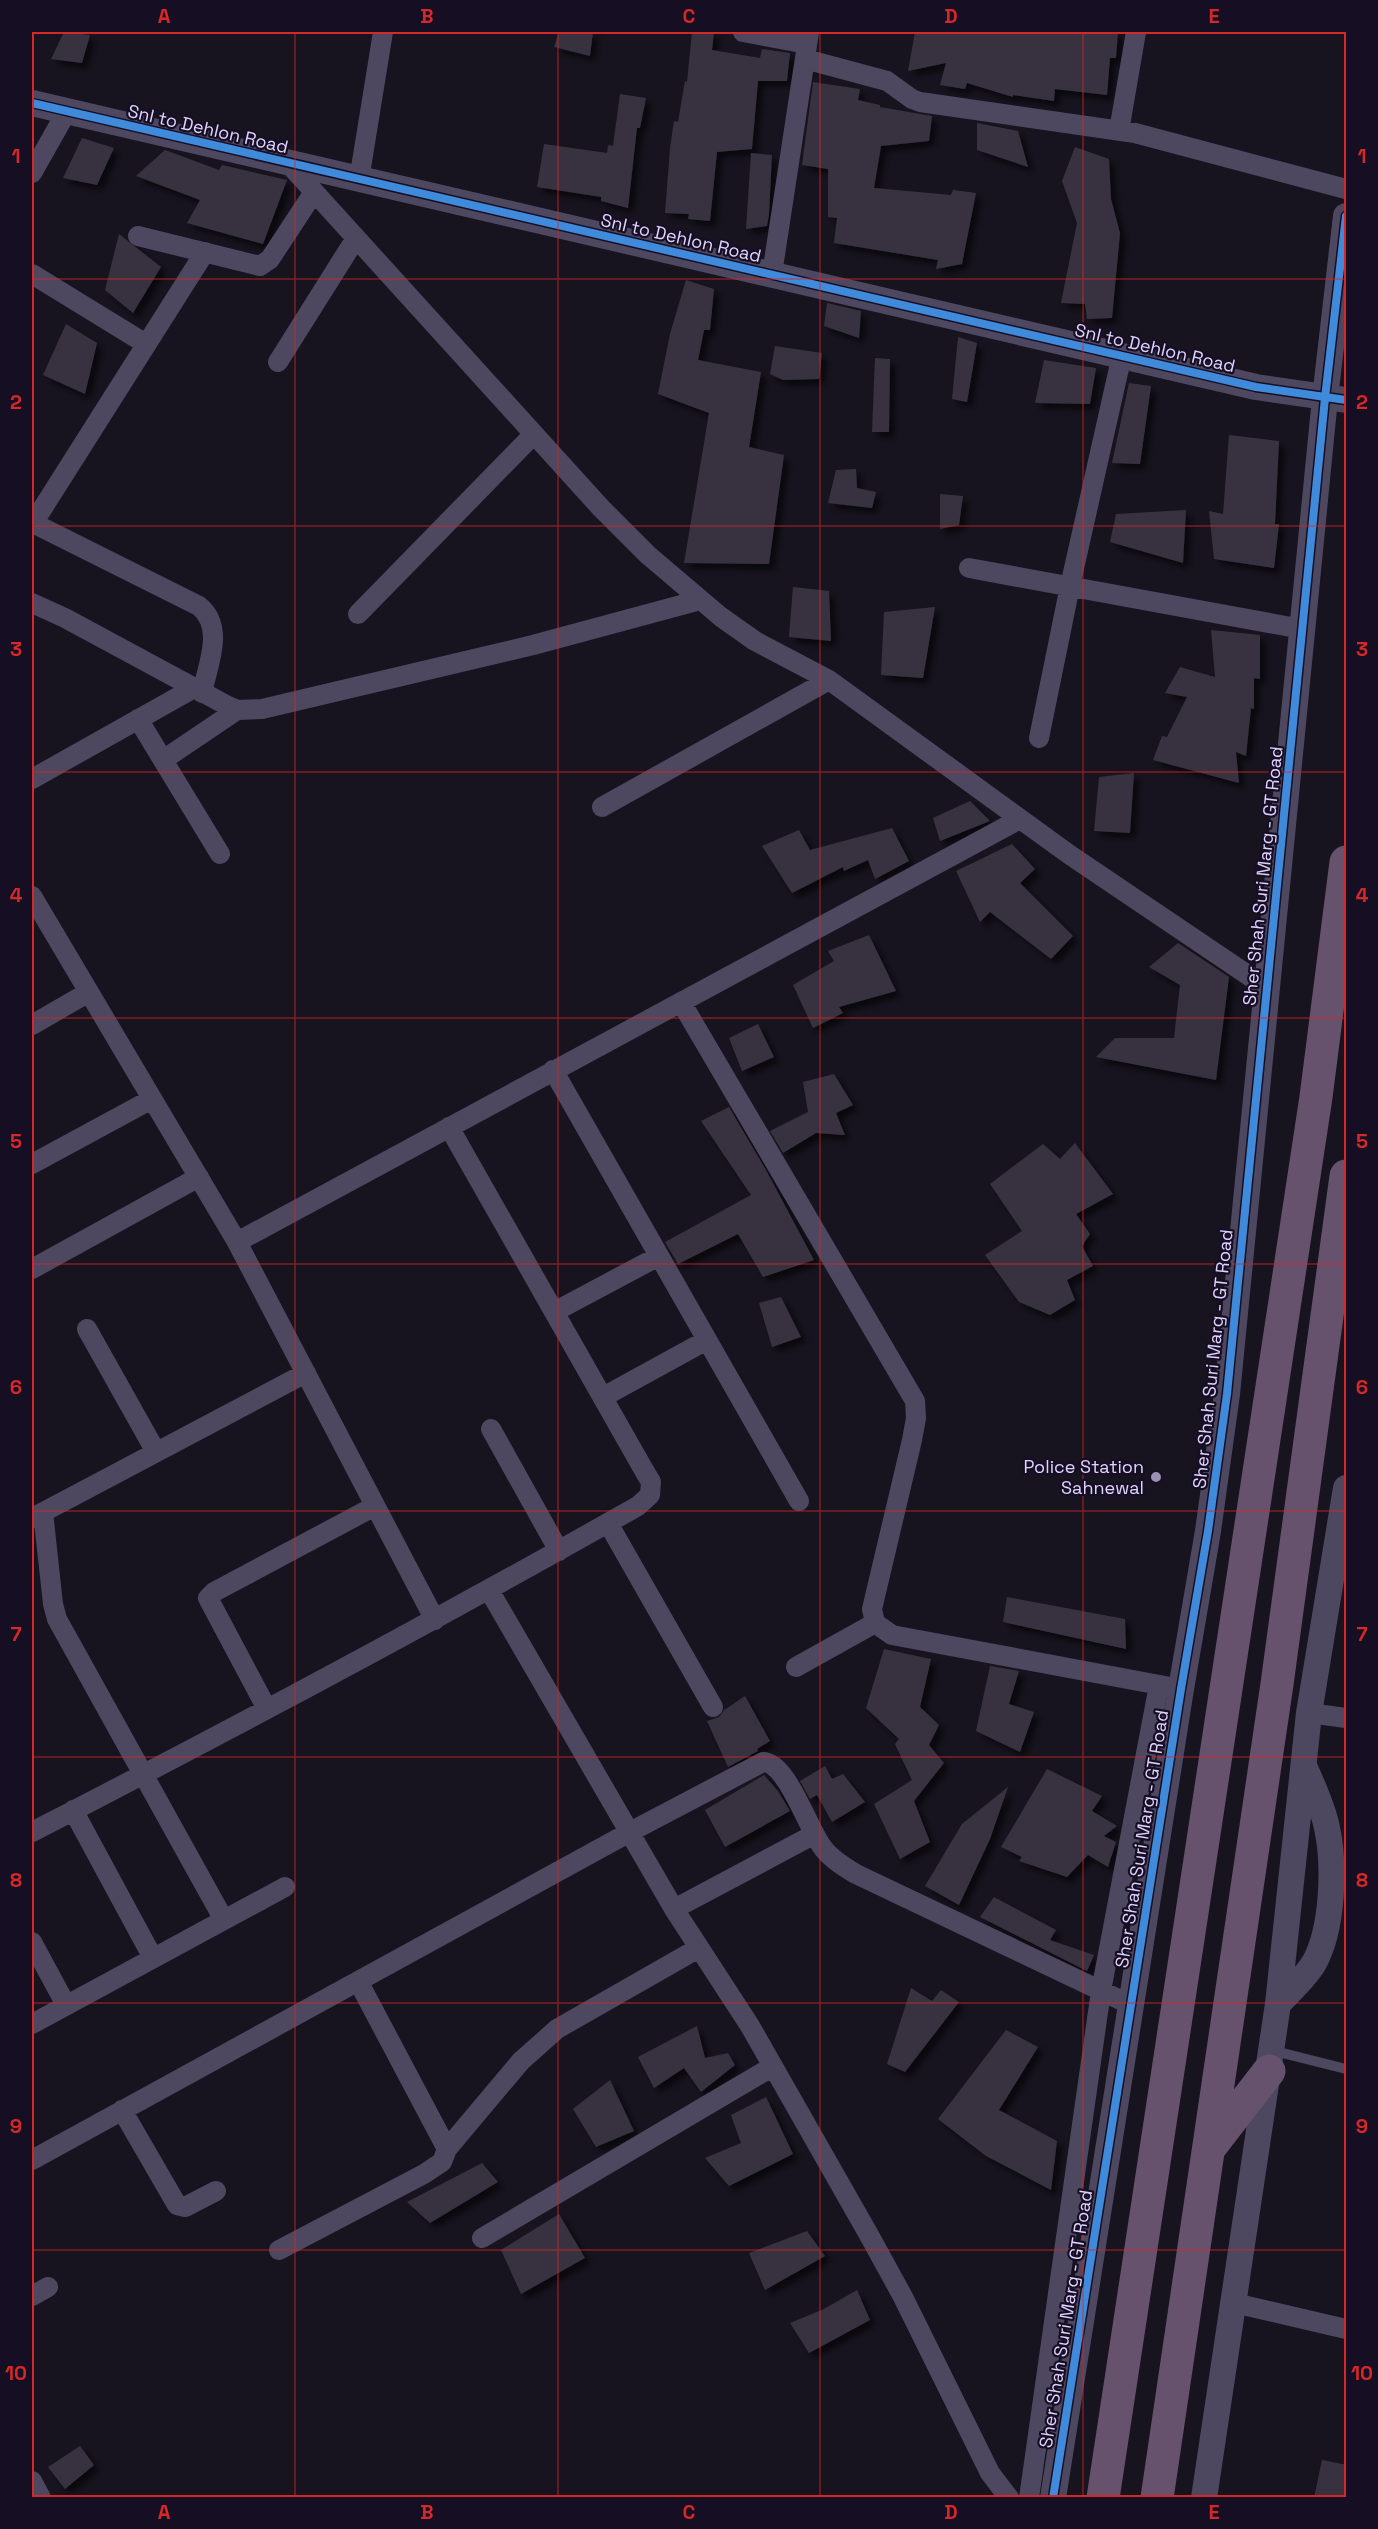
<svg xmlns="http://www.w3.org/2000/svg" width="1378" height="2529" viewBox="0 0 1378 2529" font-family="'Space Grotesk',sans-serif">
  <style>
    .building { fill: #373241; filter: url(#shadow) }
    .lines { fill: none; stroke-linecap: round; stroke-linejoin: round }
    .service { stroke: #4d4860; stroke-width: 10 }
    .minor { stroke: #4d4860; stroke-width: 20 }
    .tertiary { stroke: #4d4860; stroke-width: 26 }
    .trunk { stroke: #66526c; stroke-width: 33 }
    .cycleway-casing { stroke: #160f24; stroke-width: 11 }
    .cycleway { stroke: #408adc; stroke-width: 8 }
    .grid { fill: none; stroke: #d62828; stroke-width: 1.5; stroke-opacity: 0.55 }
    .poi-dot { fill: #9a90b0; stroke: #160f24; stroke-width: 2 }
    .labels { text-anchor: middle; stroke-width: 4.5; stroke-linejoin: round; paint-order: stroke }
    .street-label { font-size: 18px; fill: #e0d2fe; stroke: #160f24 }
    .poi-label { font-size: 18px; fill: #e0d2fe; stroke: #160f24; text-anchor: end }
    .neatline { fill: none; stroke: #d62828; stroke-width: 2 }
    .grid-label { font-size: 20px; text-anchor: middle; font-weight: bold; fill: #d62828 }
  </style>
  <defs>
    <filter id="shadow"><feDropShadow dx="5.5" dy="5.5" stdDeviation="3" flood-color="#0009"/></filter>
  </defs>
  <rect width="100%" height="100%" fill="#17141f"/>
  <!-- building -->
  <path class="building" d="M64 32 90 35 82 63 51 59Z
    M559 32H593L590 56 554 47Z
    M692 32H714L712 50 760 58 762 49 790 53 787 81H758L752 149 717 152 710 221 688 219 689 214 665 213 670 148 674 121 678 122 685 81 687 82Z
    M915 32H1118L1116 58H1110L1107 95 1055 89 1054 101 1013 95V97L967 83 965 89 940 85 946 63 908 71Z
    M813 82 860 89 858 100 880 105V107L932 116 929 141 881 146 874 188 951 195 953 190 976 193 962 264 936 269 938 260 834 243 837 218 828 217V169L802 165Z
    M620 94 646 98 640 128H637L628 208 601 201V197L537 187 544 144 607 153 608 145 613 146Z
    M977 123 1018 131 1028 167 977 150Z
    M82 138 114 148 97 185 63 178Z
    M1075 147 1109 159 1111 199 1120 233 1112 318 1087 319 1085 304 1061 303 1077 223 1062 181Z
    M165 150 219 170 222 165 287 180 263 244 187 223 200 200 136 176Z
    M751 153 772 155 769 214 767 226 746 229Z
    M119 234 161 267 133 313 105 290Z
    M686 280 714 289 710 330H704L698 360 761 372 749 447 784 455 769 564 684 563 709 413 658 394 670 334Z
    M827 303 861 311 859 338 824 326Z
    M66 324 97 343 85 394 43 375Z
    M958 337 977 343 967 402 952 399Z
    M775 346 822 353 819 379 783 380 770 374Z
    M875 358 890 359 889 432H872Z
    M1044 360 1096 368 1090 404 1035 403Z
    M1129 383 1151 386 1140 464 1112 463Z
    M1229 435 1279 441 1275 524H1279L1274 568 1214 559 1209 511 1223 514Z
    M856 469 857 488 876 492 872 508 828 503 836 470Z
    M940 494 963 496 959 525 940 529Z
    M1186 510 1183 563 1110 542 1116 514Z
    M793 587 829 591 831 641 789 637Z
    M935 607 923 678 881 675 884 612Z
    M1211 630 1260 635V679L1254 678V709L1251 708 1246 756 1236 752 1239 783 1153 760 1162 736 1167 737 1187 697 1165 693 1180 667 1215 677Z
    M1134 773 1130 833 1094 831 1099 777Z
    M970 801 990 821 940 841 933 818Z
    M892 828 909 861 875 879 868 860 844 871 843 867 792 893 762 846 799 830 810 850Z
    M1012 844 1035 869 1020 883 1073 936 1051 959 990 912 980 922 956 871Z
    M869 935 896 991 839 1007 843 1013 813 1028 793 985 834 961 828 951Z
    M1178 943 1229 977 1216 1080 1096 1057 1115 1038H1174L1180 985 1149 967Z
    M758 1024 774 1057 742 1071 729 1038Z
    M834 1074 853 1105 836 1113 845 1135 816 1133 783 1153 770 1131 808 1112 803 1082Z
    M729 1107 766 1170 814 1260 763 1277 738 1234 678 1264 665 1242 751 1195 701 1121Z
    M1075 1143 1113 1194 1076 1214 1090 1234 1082 1246 1093 1266 1067 1280 1075 1300 1050 1315 1019 1302 985 1255 1022 1231 990 1184 1043 1144 1060 1159Z
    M781 1297 801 1337 772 1347 759 1303Z
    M1007 1597 1125 1619 1126 1649 1003 1622Z
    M884 1649 931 1659 920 1707 939 1725 929 1745 944 1763 914 1801 930 1842 900 1859 874 1804 912 1780 895 1744 899 1739 866 1708Z
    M990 1666 1019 1671 1009 1704 1034 1712 1020 1752 976 1731Z
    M745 1696 770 1741 757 1749 758 1751 728 1767 707 1721 719 1717 724 1710Z
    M825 1766 832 1779 843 1774 865 1802 832 1822 817 1795 810 1799 800 1781Z
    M1047 1769 1102 1796 1092 1811 1117 1826 1104 1836 1116 1842 1108 1867 1088 1855 1067 1877 1019 1861 1022 1857 1001 1847Z
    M764 1775 778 1791 790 1811 725 1847 705 1810Z
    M1008 1787 990 1839 959 1905 925 1886 962 1824Z
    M994 1897 1056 1930 1050 1940 1094 1955 1087 1971 980 1917Z
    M911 1988 932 2001 941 1990 959 2002 905 2072 887 2064Z
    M697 2026 705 2058 728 2053 735 2065 701 2092 684 2068 654 2088 638 2057Z
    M1006 2030 1038 2047 999 2110 1057 2141 1051 2190 986 2156 938 2119Z
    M610 2080 634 2131 596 2147 573 2109Z
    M766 2097 793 2154 729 2186 705 2158 741 2143 731 2115Z
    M482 2163 498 2182 430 2223 407 2202Z
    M559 2214 585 2258 521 2294 501 2250Z
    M807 2231 825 2256 765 2290 749 2253Z
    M857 2290 870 2320 809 2353 790 2323 824 2309Z
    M80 2446 94 2465 65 2489 48 2467Z
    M1322 2460 1347 2465V2498H1314Z"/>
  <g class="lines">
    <!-- service -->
    <path class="service" d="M1271 2050 1346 2069"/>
    <!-- minor -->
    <path class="minor" d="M743 32 807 44
      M805 59 887 81 912 99 920 102 1135 133 1346 189
      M1119 131 1136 32
      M288 163 601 508 648 555 721 617 755 641 829 680 1070 855 1267 988
      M32 173 67 111
      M359 180 383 32
      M138 236 260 266 270 259 314 192
      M32 274 146 344
      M772 274 809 32
      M278 362 356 238
      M33 523 199 606C225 627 208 664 202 693
      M32 525 205 252
      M969 568 1302 629
      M32 603 65 618 228 706 237 710 262 709 533 645 700 600
      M358 614 534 434
      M138 719 220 854
      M1039 738 1070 586 1122 355
      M163 760 237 710
      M32 779 194 688
      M602 807 829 680
      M32 896 237 1242 435 1620
      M681 1002 915 1401 916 1418 912 1440 872 1609 875 1623 892 1635 1181 1689
      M32 1025 89 992
      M553 1070 799 1501
      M32 1164 152 1099
      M237 1242 1020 819
      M32 1269 199 1177
      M554 1312 659 1256
      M87 1329 156 1452
      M603 1397 707 1340
      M491 1429 559 1551
      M43 1512 53 1604 57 1619 224 1920
      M32 1518 306 1373
      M608 1523 713 1707
      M489 1590 674 1909 750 2026 869 2235 903 2297 990 2473 1009 2498
      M796 1667 875 1623
      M267 1709 208 1598 214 1592 375 1506
      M1309 1713 1346 1718
      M73 1810 153 1958
      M32 1832C236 1727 438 1619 638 1506L650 1495 651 1482 645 1472 449 1127
      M674 1909 813 1835
      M32 1942 66 2005
      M32 2024 285 1887
      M122 2110 177 2205 185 2207 216 2191
      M447 2149 521 2061 557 2029 697 1949
      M32 2160 630 1832 763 1762C787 1762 808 1829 823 1848 831 1859 844 1867 856 1874L1131 2005
      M482 2238 772 2067
      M279 2250 424 2174 442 2162 447 2149 358 1981
      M32 2296 48 2287
      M1234 2303 1346 2329
      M32 2481 41 2498
      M1029 2498 1101 1991 1159 1685"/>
    <!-- tertiary -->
    <path class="tertiary" d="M32 103 1256 387 1346 400
      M1278 2004C1290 1991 1305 1978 1314 1963 1333 1929 1335 1865 1327 1828 1323 1807 1313 1787 1305 1768
      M1053 2498 1181 1689 1208 1531 1227 1394 1325 398 1346 216
      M1204 2498 1278 2004 1309 1713 1346 1488"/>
    <!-- trunk -->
    <path class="trunk" d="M1211 2146 1269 2071
      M1103 2498 1316 1097 1346 862
      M1157 2498 1277 1684 1346 1176"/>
    <!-- cycleway casing -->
    <g class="cycleway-casing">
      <path id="cycleway" d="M32 103 1256 387 1346 400
        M1053 2498 1181 1689 1208 1531 1227 1394 1325 398 1346 216"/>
    </g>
    <!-- cycleway -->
    <use href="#cycleway" class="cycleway"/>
  </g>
  <!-- grid -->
  <path class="grid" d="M295 32V2498M558 32V2498M820 32V2498M1083 32V2498M32 279H1346M32 526H1346M32 772H1346M32 1018H1346M32 1264H1346M32 1511H1346M32 1757H1346M32 2003H1346M32 2250H1346"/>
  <!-- markers -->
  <circle class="poi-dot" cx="1156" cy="1477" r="6"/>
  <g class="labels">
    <!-- street labels -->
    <g class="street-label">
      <text transform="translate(208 129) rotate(13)" y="6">Snl to Dehlon Road</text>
      <text transform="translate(681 238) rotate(13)" y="6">Snl to Dehlon Road</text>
      <text transform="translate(1155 348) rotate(13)" y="6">Snl to Dehlon Road</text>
      <text transform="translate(1263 876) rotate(-84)" y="6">Sher Shah Suri Marg - GT Road</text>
      <text transform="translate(1213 1359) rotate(-84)" y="6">Sher Shah Suri Marg - GT Road</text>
      <text transform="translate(1142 1839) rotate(-81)" y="6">Sher Shah Suri Marg - GT Road</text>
      <text transform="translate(1066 2319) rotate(-81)" y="6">Sher Shah Suri Marg - GT Road</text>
    </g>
    <!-- poi labels -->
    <g class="poi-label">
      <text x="1144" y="1473">Police Station<tspan x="1144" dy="21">Sahnewal</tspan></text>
    </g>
  </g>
  <!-- border -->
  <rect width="1378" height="2529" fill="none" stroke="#160f24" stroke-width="66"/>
  <rect x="33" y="33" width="1312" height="2463" class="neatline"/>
  <g class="grid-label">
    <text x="164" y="23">A</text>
    <text x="427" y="23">B</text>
    <text x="689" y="23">C</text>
    <text x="951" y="23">D</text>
    <text x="1214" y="23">E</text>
    <text x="16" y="163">1</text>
    <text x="1362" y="163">1</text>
    <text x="16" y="409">2</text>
    <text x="1362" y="409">2</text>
    <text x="16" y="656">3</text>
    <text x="1362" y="656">3</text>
    <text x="16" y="902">4</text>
    <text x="1362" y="902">4</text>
    <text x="16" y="1148">5</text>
    <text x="1362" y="1148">5</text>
    <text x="16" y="1394">6</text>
    <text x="1362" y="1394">6</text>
    <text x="16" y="1641">7</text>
    <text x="1362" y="1641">7</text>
    <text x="16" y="1887">8</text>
    <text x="1362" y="1887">8</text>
    <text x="16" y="2133">9</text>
    <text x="1362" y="2133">9</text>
    <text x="16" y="2380">10</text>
    <text x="1362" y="2380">10</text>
    <text x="164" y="2519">A</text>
    <text x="427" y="2519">B</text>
    <text x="689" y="2519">C</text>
    <text x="951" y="2519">D</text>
    <text x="1214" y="2519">E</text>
  </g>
</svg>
